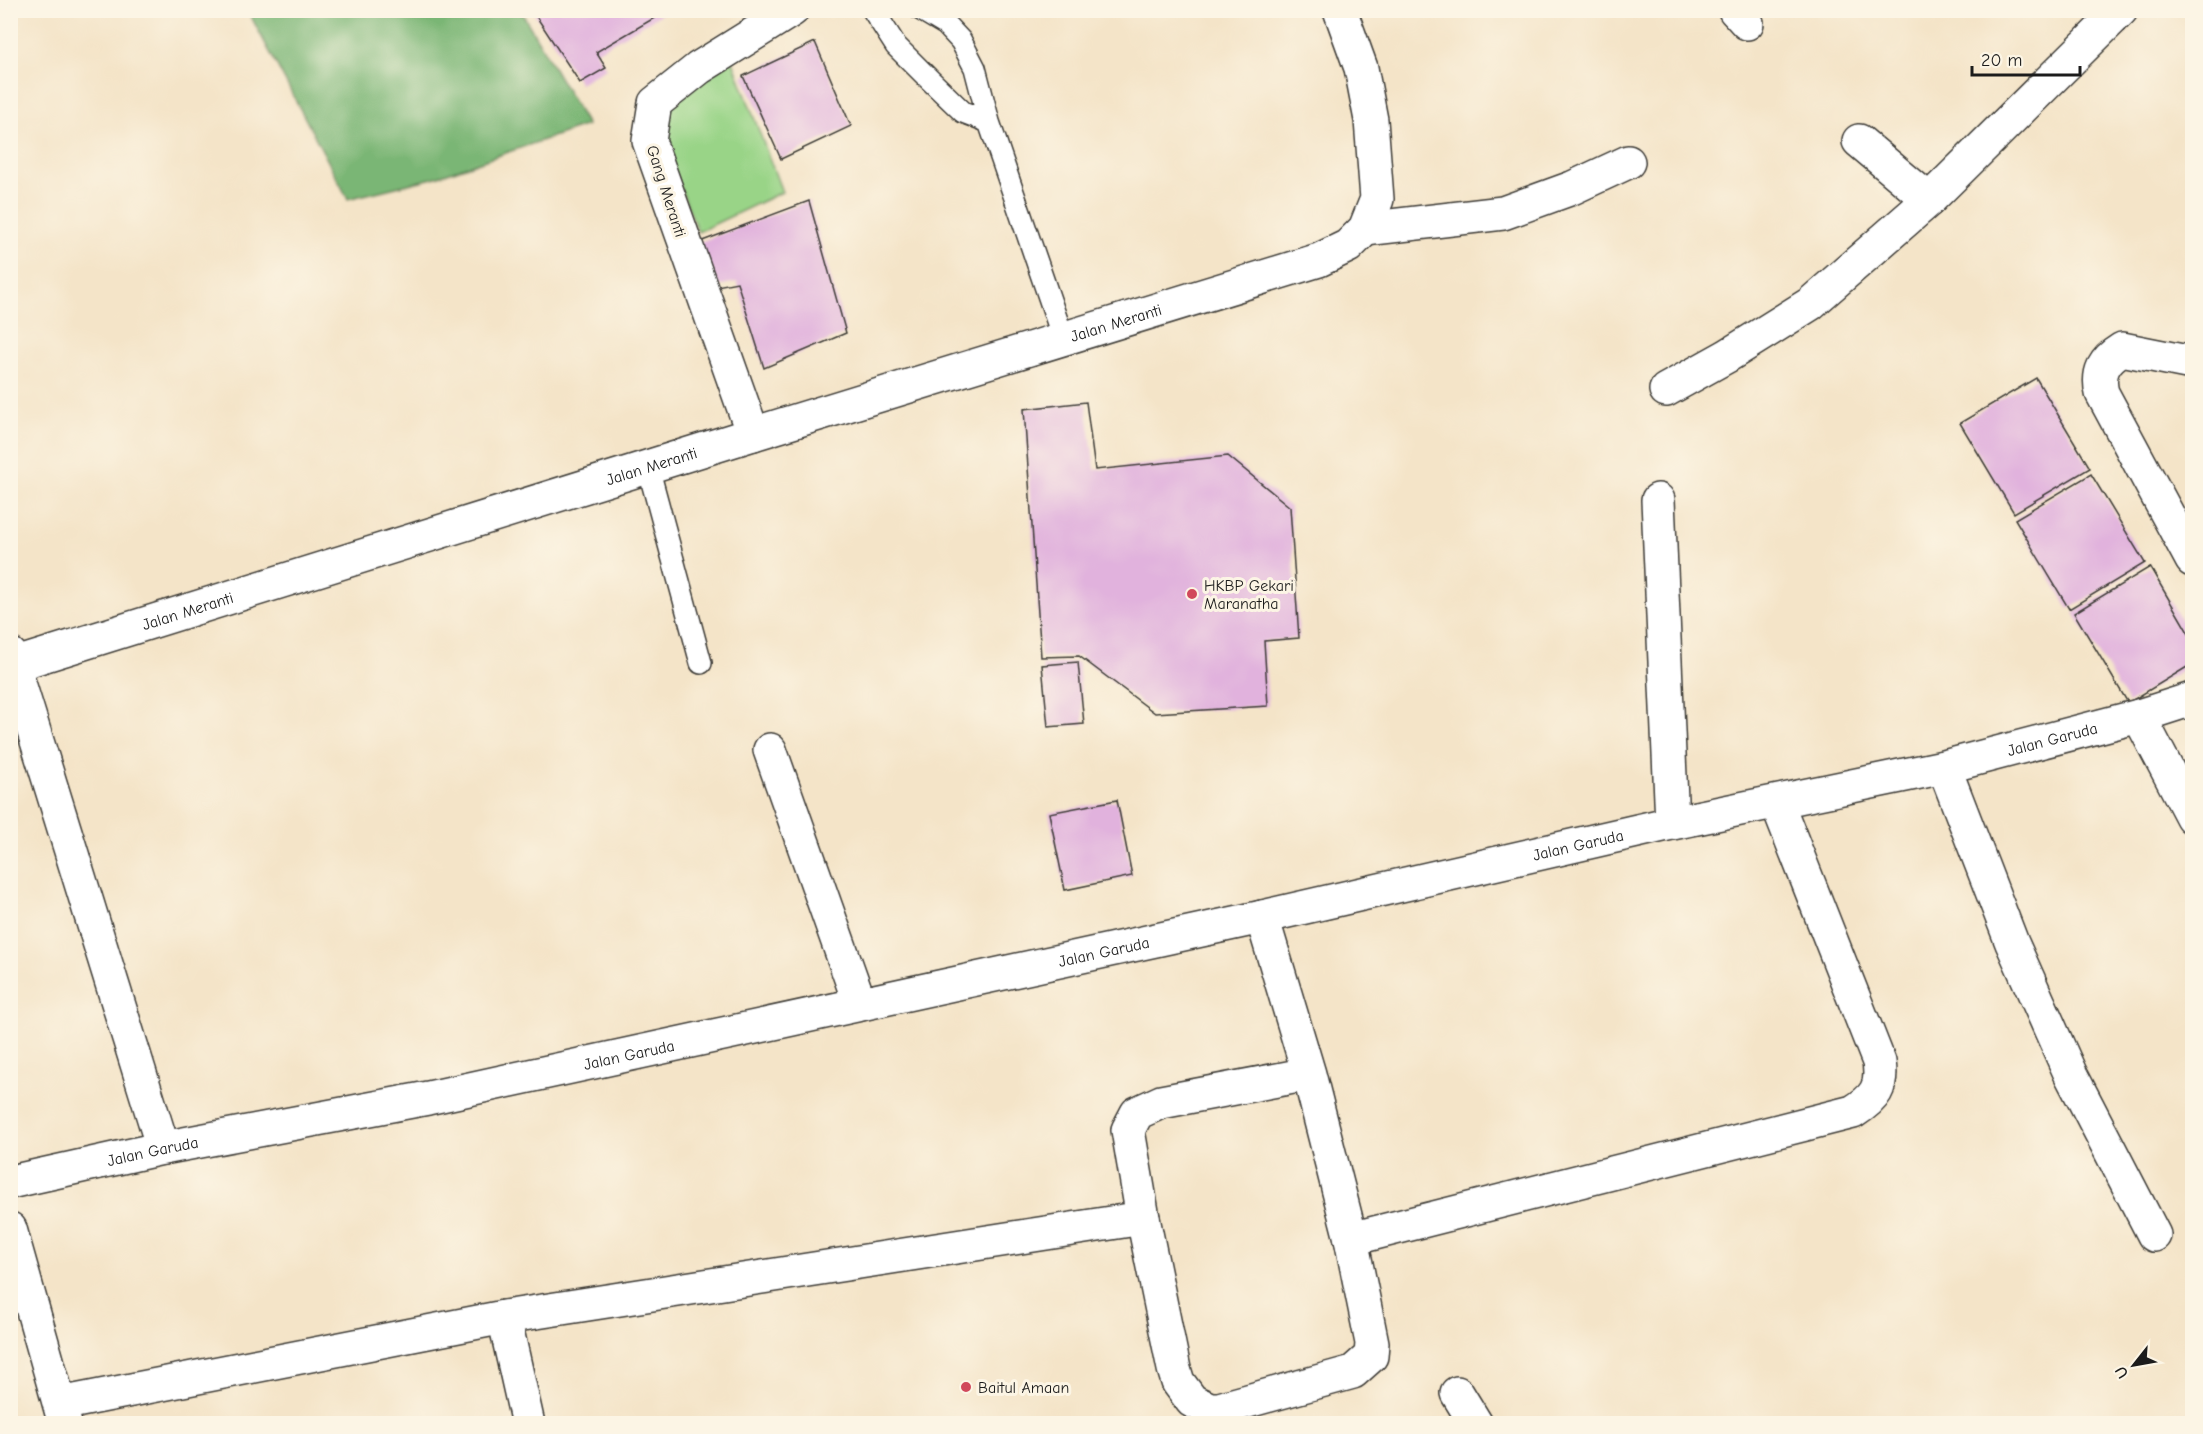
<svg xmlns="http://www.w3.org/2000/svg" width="2203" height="1434" viewBox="0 0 2203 1434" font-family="'Comic Neue',sans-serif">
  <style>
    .green { fill: #99d487; stroke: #5a7852; stroke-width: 1.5 }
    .forest { fill: #7ab674; stroke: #4b6948; stroke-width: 1.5 }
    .building { fill: #e1b2dd }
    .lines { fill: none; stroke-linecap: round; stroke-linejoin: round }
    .service-casing { stroke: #3c3a36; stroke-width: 24 }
    .minor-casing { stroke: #3c3a36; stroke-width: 36 }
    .tertiary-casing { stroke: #3c3a36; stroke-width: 36 }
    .service { stroke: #fff; stroke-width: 21 }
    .minor { stroke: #fff; stroke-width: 33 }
    .tertiary { stroke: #fff; stroke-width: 33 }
    .poi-dot { fill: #d1495b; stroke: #fcf5e5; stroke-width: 2 }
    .labels { text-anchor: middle; stroke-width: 6; stroke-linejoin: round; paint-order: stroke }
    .street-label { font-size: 16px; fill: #1c1c1c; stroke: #fcf5e5 }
    .poi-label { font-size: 16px; fill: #1c1c1c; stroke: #fcf5e5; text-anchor: start }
  </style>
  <rect width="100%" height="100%" fill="#fcf5e5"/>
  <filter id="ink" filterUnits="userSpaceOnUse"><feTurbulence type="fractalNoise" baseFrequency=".0167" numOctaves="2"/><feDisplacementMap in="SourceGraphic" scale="12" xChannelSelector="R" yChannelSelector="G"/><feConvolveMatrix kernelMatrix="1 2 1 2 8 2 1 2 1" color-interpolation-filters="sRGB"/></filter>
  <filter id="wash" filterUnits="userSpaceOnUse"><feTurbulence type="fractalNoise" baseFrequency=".008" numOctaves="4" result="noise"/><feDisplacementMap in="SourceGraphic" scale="24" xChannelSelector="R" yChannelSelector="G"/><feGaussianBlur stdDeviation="1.35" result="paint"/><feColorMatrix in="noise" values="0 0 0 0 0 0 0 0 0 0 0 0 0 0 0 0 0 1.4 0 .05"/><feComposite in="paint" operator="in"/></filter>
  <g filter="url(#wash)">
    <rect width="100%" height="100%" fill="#f4e4c8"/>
    <!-- green -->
    <path class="green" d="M731 56 782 192 698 232 659 134 670 107Z"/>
    <!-- forest -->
    <path class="forest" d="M248 11H521L587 125 433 178 348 199Z"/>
    <g id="blocks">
      <!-- building -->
      <path class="building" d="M532 10H668L596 52 606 68 580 83Z
        M815 42 851 126 781 159 743 76Z
        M809 201 846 333 764 368 737 282 712 287 697 243Z
        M2036 378 2090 468 2014 513 1960 423Z
        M1086 402 1095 470 1228 456 1290 507 1299 638 1264 641 1268 706 1155 713 1079 656 1041 657 1024 409Z
        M2091 474 2145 563 2069 609 2015 519Z
        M2150 567 2192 639V664L2128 703 2074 613Z
        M1078 662 1084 724 1048 727 1042 665Z
        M1117 800 1132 876 1065 890 1049 813Z"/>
    </g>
  </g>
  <g filter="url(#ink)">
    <use href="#blocks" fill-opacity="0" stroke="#3c3a36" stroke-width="1.5"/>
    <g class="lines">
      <!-- service casing -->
      <g class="service-casing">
        <path id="service" d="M873 10 896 46 929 79 963 112 989 122
          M921 10 946 25 961 41 975 68 989 122 1063 338
          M648 467 701 663"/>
      </g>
      <!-- minor casing -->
      <g class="minor-casing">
        <g id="minor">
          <path d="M1735 10 1747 23"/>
          <path d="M1859 141 1929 200"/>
          <path d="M1365 229 1503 213 1572 188 1628 162"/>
          <path d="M2192 363 2122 349C2104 360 2097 372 2102 393L2192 560"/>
          <path d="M1666 390 1727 356 1810 304 1929 200 2121 10"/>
          <path d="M753 434 649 141 655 103 699 68 792 10"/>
          <path d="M1658 500 1672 823"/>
          <path d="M10 654 163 1148"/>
          <path d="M2139 716 2192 817"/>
          <path d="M770 750 860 1004"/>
          <path d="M1944 767 2012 943 2070 1073 2154 1235"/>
          <path d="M1262 917 1309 1074 1351 1239 1372 1343 1371 1356 1353 1372 1219 1409H1210L1192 1401 1178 1382 1174 1369 1143 1218 1128 1130 1137 1113 1161 1102 1309 1074"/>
          <path id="s1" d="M10 1182 163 1148 428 1098 1262 917 1672 823 1944 767 2139 716 2192 699"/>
          <path d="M10 1229 65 1424"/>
          <path d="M1351 1239 1853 1112C1875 1098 1883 1088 1879 1062L1777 803"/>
          <path d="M504 1317 528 1424"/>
          <path d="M1457 1393 1476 1424"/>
          <path d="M60 1404 504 1317 1143 1218"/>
        </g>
      </g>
      <!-- tertiary casing -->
      <g class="tertiary-casing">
        <g id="tertiary">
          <path id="s2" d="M10 666 753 434 1319 260 1348 246 1365 229 1377 199 1371 120 1361 68 1340 10"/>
        </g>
      </g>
      <!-- service -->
      <use href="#service" class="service"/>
      <!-- minor -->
      <use href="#minor" class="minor"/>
      <!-- tertiary -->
      <use href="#tertiary" class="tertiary"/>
    </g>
  </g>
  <!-- markers -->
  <g class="poi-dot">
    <circle cx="1192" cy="594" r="6"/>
    <circle cx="966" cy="1387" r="6"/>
  </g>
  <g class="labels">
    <!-- street labels -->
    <g class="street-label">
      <text transform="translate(667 191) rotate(72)" y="6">Gang Meranti</text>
      <text dy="6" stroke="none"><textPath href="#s2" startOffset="1158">Jalan Meranti</textPath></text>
      <text dy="6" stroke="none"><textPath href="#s2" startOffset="672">Jalan Meranti</textPath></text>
      <text dy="6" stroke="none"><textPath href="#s2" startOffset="186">Jalan Meranti</textPath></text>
      <text dy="6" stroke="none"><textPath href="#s1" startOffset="2090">Jalan Garuda</textPath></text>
      <text dy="6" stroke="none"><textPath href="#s1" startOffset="1604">Jalan Garuda</textPath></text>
      <text dy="6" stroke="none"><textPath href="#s1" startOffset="1118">Jalan Garuda</textPath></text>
      <text dy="6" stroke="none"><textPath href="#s1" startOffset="632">Jalan Garuda</textPath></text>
      <text dy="6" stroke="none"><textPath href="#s1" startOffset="146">Jalan Garuda</textPath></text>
    </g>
    <!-- poi labels -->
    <g class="poi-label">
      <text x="1204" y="591">HKBP Gekari<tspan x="1204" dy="18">Maranatha</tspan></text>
      <text x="978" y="1393">Baitul Amaan</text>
    </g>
  </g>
  <!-- margin -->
  <rect width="2203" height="1434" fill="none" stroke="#fcf5e5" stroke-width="36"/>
  <!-- north arrow -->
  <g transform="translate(2134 1365) rotate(239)" stroke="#fcf5e5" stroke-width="4.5" paint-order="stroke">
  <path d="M0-4.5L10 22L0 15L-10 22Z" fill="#1c1c1c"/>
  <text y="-9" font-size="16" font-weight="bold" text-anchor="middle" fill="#1c1c1c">U</text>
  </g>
  <!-- scale -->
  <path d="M1972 66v9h108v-9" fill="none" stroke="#1c1c1c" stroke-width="3"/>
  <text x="1981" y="66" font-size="18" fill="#1c1c1c" stroke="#fcf5e5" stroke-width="4.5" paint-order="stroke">20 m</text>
</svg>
